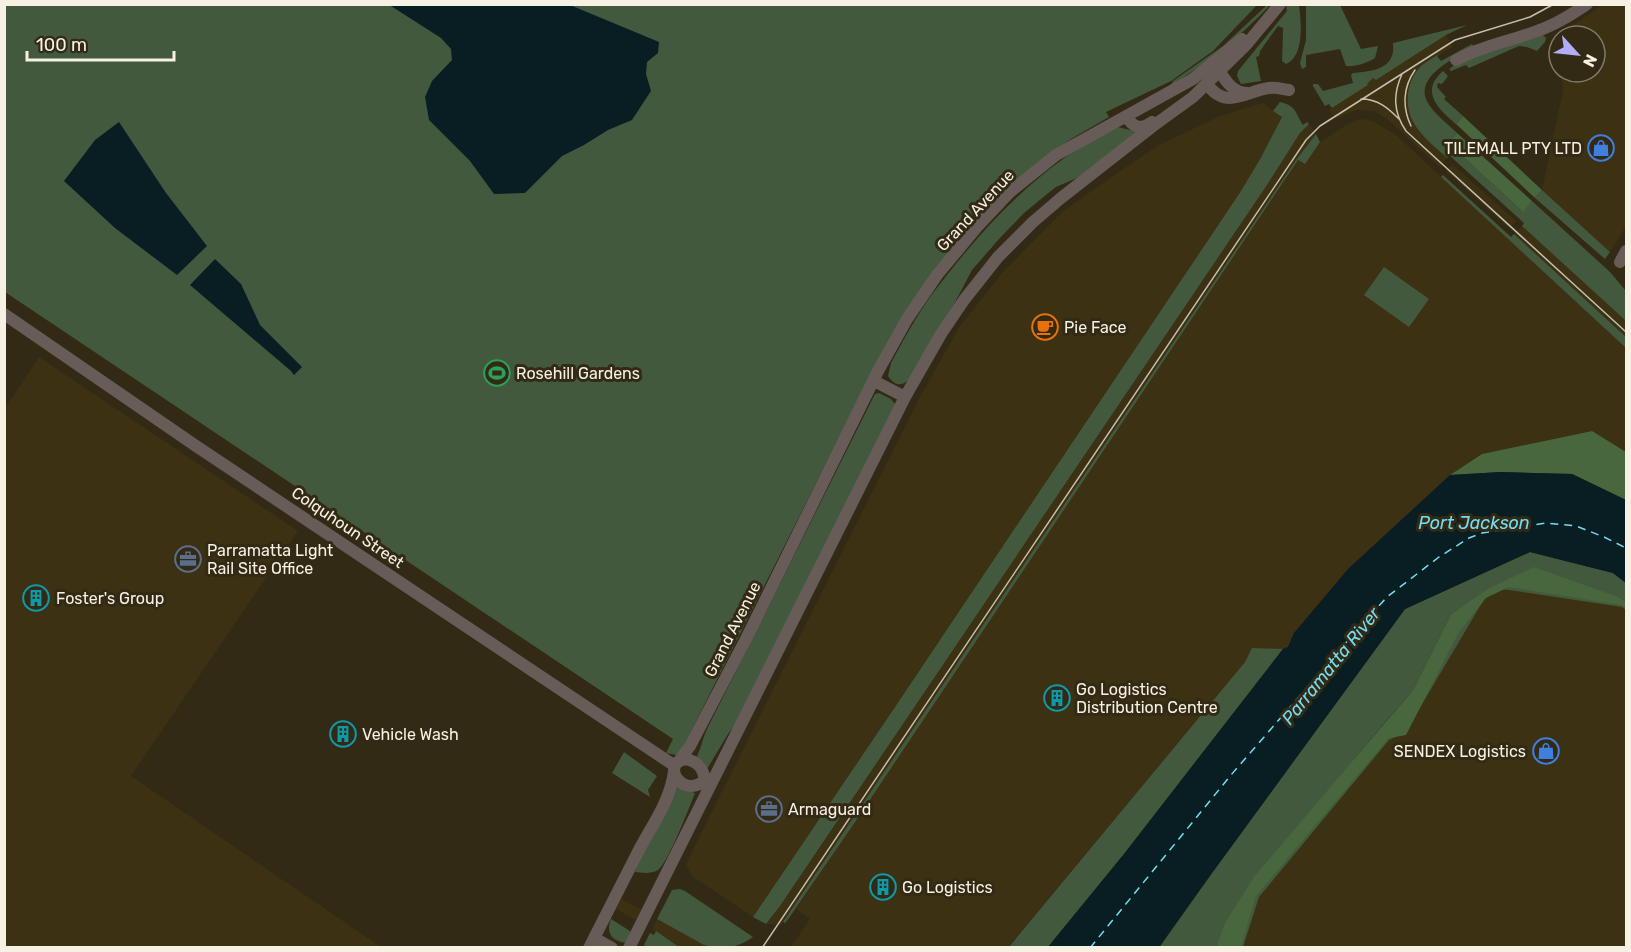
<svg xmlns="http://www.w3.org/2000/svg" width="1631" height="952" viewBox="0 0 1631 952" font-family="Rubik,sans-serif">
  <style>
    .built { fill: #3c3113 }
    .green { fill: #43593d; fill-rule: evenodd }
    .forest { fill: #48673e }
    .water { fill: #081e23 }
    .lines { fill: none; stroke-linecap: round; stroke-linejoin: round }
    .ferry { stroke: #71ddf4; stroke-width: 1.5; stroke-dasharray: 8 6; stroke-linecap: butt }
    .minor { stroke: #685c59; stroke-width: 12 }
    .tram { stroke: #c5bfaf; stroke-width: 1.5 }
    .labels { text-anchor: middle; stroke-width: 6; stroke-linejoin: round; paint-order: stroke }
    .poi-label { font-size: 16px; fill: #f6f1e3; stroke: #322a14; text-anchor: start }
    .street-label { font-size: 16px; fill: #f6f1e3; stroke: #322a14 }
    .water-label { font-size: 18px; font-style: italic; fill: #71ddf4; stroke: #322a14 }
  </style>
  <rect width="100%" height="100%" fill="#322a14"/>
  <!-- built -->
  <path class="built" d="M1602 5H1626V226L1610 252 1542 190 1563 90 1561 72H1595V36H1559V60L1555 35 1568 29Z
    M1446 35 1453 47 1432 58 1418 71 1413 123 1421 133 1447 158 1440 167 1387 119 1374 111 1356 110 1335 119 1329 110 1367 86V84L1373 78 1376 80Z
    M1263 103 1282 117 1259 161 1239 194 895 707 753 917 692 876 686 864 711 813 920 397 958 329 1002 273 1061 213 1107 180 1159 145 1220 116Z
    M1366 119 1374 122 1395 134 1626 348V452L1591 431 1482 454 1450 475 1294 633 1288 647 1283 649H1252L1245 662 1008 947 790 948 810 919 796 909 1298 160 1304 164 1320 142 1345 126 1356 120Z
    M1309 124 1316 134 1296 160 783 922 781 925H778L766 924 780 906 1267 185 1300 133Z
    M1452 164 1516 221 1509 228 1446 171Z
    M1522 226 1626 321V337L1514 234Z
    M39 357 298 531 131 776 381 947H5V408Z
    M1509 587 1622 605 1626 608V947L1241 948 1256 896 1486 598Z
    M621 899 642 910 636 920 616 909Z
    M657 919 704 945 711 947H679L652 929Z"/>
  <!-- green -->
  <path class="green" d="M4 5H1257L1213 51 1171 81 1106 112 1109 117 1071 139 1040 161 998 199 866 384 681 751 676 755 666 753 673 739 5 292Z
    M1267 5H1270C1241 36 1208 63 1171 85L1173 81 1223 46Z
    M1286 5H1299C1301 21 1305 56 1286 64L1282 61 1283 31V28L1278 26 1260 51 1259 56 1256 57 1261 81 1241 84 1237 76 1238 71 1287 11Z
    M1306 5H1340L1361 49 1378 46 1375 58C1367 63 1355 67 1346 66L1340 49 1306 55V67L1302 69 1300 63 1306 40Z
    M1467 25 1446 35 1376 80 1373 78 1367 84 1368 85 1332 108 1329 104 1325 106 1313 86V84H1318L1323 91 1353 83 1351 75 1353 73C1373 71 1396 69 1393 43Z
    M1543 35 1546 38 1545 42 1537 51 1527 47 1519 46 1469 68 1466 65 1451 71 1449 69 1463 59Z
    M1472 44 1474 47C1455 58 1409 78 1430 106 1437 116 1448 124 1457 133L1448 143 1522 211 1532 201 1610 272 1626 291V321L1522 226 1524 223 1450 156 1447 158C1437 149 1425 139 1417 128 1403 110 1405 82 1421 66 1427 61 1434 57 1441 53L1437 56 1441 61Z
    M1443 71 1448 76 1442 84 1438 83 1437 87 1446 97 1444 99 1463 116 1456 124C1439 109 1419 92 1443 71Z
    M1280 102C1297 106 1295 113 1303 125L1307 122 1309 124 1300 133 1267 185 780 906 766 924 753 917 895 707 1239 194 1259 161 1282 117 1273 111Z
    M1118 127 1138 132 1079 177 1056 187 1047 194 1024 213 999 239 972 270 953 306 910 379C901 387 895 386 888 376L891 363C904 339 917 315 933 293 970 244 1013 195 1063 159 1080 146 1100 137 1118 127Z
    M1316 134 1320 142 1305 164 1298 160 853 825 789 918 785 923 783 922 1296 160Z
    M1443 175 1511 237 1514 234 1626 337V348L1441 177Z
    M1542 190 1610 252 1605 259 1535 198Z
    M1384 267 1429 299 1409 327 1364 295Z
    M879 393 891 399 895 404 735 725 728 734 707 769 705 764 697 756C702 746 703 736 708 727L875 394Z
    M1530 552 1613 573 1626 583V601L1618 597 1626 603V610L1622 607 1502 589 1486 596 1405 733 1389 740 1259 897 1243 947H1219V940L1216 947 1159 948 1212 873 1405 609ZM1468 603 1415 689 1350 763 1413 690 1451 614Z
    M1252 648 1283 649 1124 854 1048 947 1008 948 1245 662Z
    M624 752 657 776 648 790 650 797 612 773Z
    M677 787 695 793C689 808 668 863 658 870 651 874 643 873 635 872L645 845Z
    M680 889 685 891 753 937C738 948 722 950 704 945L657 919 672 890Z
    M611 919 630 931 631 934 626 943C613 941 605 934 611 919Z
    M656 931 679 947H646L644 945 650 933 654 935Z"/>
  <!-- forest -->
  <path class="forest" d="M1463 116 1542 190 1535 198 1456 124Z
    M1457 133 1532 201 1523 212 1448 143Z
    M1592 431 1626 452V500L1572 474 1501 472 1450 475 1482 454Z
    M1534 567 1618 597 1626 601V608L1621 605 1509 587 1486 598 1459 632 1406 735 1389 738 1256 896 1241 947H1216L1225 923 1254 877 1413 690 1451 614 1488 589Z"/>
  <!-- water -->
  <path class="water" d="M391 5H570L659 42 658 53 647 62 646 74 651 91 632 120 608 130 584 145 562 156 525 193 494 194 470 161 429 120 425 97 432 81 452 60 451 49 441 38 391 6Z
    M119 122 166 193 207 246 177 275 115 228 64 181 95 140Z
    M215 259 241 284 260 325 302 367 294 375 291 371 190 285Z
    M1501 472 1572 474 1626 500V583L1613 573 1530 552 1405 609 1212 873 1159 947H1048L1124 854 1283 649 1288 647 1294 633 1348 569 1450 475Z"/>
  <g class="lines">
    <!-- ferry -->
    <path class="ferry" d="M1090 948 1231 775 1350 638 1387 597 1439 557 1469 538 1482 533 1546 523 1576 526 1604 537 1626 548"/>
    <!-- minor -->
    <path class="minor" d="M1456 60C1484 45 1508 42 1537 31 1555 25 1571 15 1587 4
      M1212 71 1220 72C1227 83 1234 93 1248 93
      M1207 84C1226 111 1246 91 1269 88 1276 87 1282 89 1289 90
      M1126 116C1133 128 1141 130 1152 122
      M1620 262 1626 251
      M4 314 196 446 675 766
      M874 381 905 397
      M685 759C698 761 703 768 705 780 683 800 660 764 685 759Z
      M679 761 690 746 747 637 878 371 907 319 937 275 977 227 1010 192 1056 155 1193 79 1242 39
      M594 938 612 948
      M589 948C606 914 623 881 640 848 653 824 671 799 674 771
      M629 948 905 397 941 334 964 300 998 257 1033 222 1061 198 1153 126 1193 97 1246 45 1280 4"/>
    <!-- tram -->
    <path class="tram" d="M1402 74C1393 94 1393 112 1406 131L1626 332
      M1361 99C1378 99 1388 108 1399 119
      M1411 126C1402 107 1403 87 1415 70
      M762 948 1306 140 1320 126 1455 40 1530 17 1554 4"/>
  </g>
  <!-- icons -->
  <defs>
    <g id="shop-ring" transform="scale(1.35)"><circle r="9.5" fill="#322a14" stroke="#3f7fe0" stroke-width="1.5"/><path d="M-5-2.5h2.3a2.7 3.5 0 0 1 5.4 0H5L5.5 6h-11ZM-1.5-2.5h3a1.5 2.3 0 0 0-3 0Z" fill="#3f7fe0"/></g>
    <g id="cafe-ring" transform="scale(1.35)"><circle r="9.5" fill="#322a14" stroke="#e8710a" stroke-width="1.5"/><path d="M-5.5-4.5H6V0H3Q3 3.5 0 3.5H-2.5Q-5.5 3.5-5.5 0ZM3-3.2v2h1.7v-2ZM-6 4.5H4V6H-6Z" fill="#e8710a"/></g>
    <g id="stadium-ring" transform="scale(1.35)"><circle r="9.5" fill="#322a14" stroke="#2e9e5b" stroke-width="1.5"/><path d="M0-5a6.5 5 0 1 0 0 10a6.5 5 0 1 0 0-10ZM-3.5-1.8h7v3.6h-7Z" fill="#2e9e5b"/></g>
    <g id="office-ring" transform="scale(1.35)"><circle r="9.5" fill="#322a14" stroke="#5c6f8a" stroke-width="1.5"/><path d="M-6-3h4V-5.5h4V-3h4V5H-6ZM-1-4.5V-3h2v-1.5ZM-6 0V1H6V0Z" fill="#5c6f8a"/></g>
    <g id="building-ring" transform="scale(1.35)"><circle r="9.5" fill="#322a14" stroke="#0f9aa8" stroke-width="1.5"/><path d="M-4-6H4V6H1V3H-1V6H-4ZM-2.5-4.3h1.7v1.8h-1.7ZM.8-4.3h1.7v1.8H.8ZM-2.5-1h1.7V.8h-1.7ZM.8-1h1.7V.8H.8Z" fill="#0f9aa8"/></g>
  </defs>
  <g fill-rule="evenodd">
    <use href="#shop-ring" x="1601" y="148"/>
    <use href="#cafe-ring" x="1045" y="327"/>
    <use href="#stadium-ring" x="497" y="373"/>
    <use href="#office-ring" x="188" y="559"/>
    <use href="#building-ring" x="36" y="598"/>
    <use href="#building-ring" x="1057" y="698"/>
    <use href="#building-ring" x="343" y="734"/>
    <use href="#shop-ring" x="1546" y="751"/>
    <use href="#office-ring" x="769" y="809"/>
    <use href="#building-ring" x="883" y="887"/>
  </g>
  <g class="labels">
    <!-- poi labels -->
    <g class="poi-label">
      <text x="1582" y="154" text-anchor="end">TILEMALL PTY LTD</text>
      <text x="1064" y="333">Pie Face</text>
      <text x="516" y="379">Rosehill Gardens</text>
      <text x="207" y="556">Parramatta Light<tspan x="207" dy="18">Rail Site Office</tspan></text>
      <text x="56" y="604">Foster's Group</text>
      <text x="1076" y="695">Go Logistics<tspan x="1076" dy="18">Distribution Centre</tspan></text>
      <text x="362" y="740">Vehicle Wash</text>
      <text x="1526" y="757" text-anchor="end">SENDEX Logistics</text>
      <text x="788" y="815">Armaguard</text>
      <text x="902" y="893">Go Logistics</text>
    </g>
    <!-- street labels -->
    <g class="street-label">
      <text transform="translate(975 210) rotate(-47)" y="6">Grand Avenue</text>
      <text transform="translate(348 527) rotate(34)" y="6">Colquhoun Street</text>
      <text transform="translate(732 629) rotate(-63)" y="6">Grand Avenue</text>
    </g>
    <!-- water labels -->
    <g class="water-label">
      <text x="1474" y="529">Port Jackson</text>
      <text transform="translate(1331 666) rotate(-51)" y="6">Parramatta River</text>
    </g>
  </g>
  <!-- border -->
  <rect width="1631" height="952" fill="none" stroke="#f6f1e3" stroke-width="12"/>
  <!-- north arrow -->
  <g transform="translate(1577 54) rotate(117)"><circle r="28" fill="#322a14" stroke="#807a67" stroke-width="1.5"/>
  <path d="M0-4.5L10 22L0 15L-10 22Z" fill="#b1adfa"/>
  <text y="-9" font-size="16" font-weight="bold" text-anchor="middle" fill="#f6f1e3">N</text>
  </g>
  <!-- scale -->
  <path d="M27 51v9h147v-9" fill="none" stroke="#f6f1e3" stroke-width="3"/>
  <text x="36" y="51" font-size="18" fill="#f6f1e3" stroke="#322a14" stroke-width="4.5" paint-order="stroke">100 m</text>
</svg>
